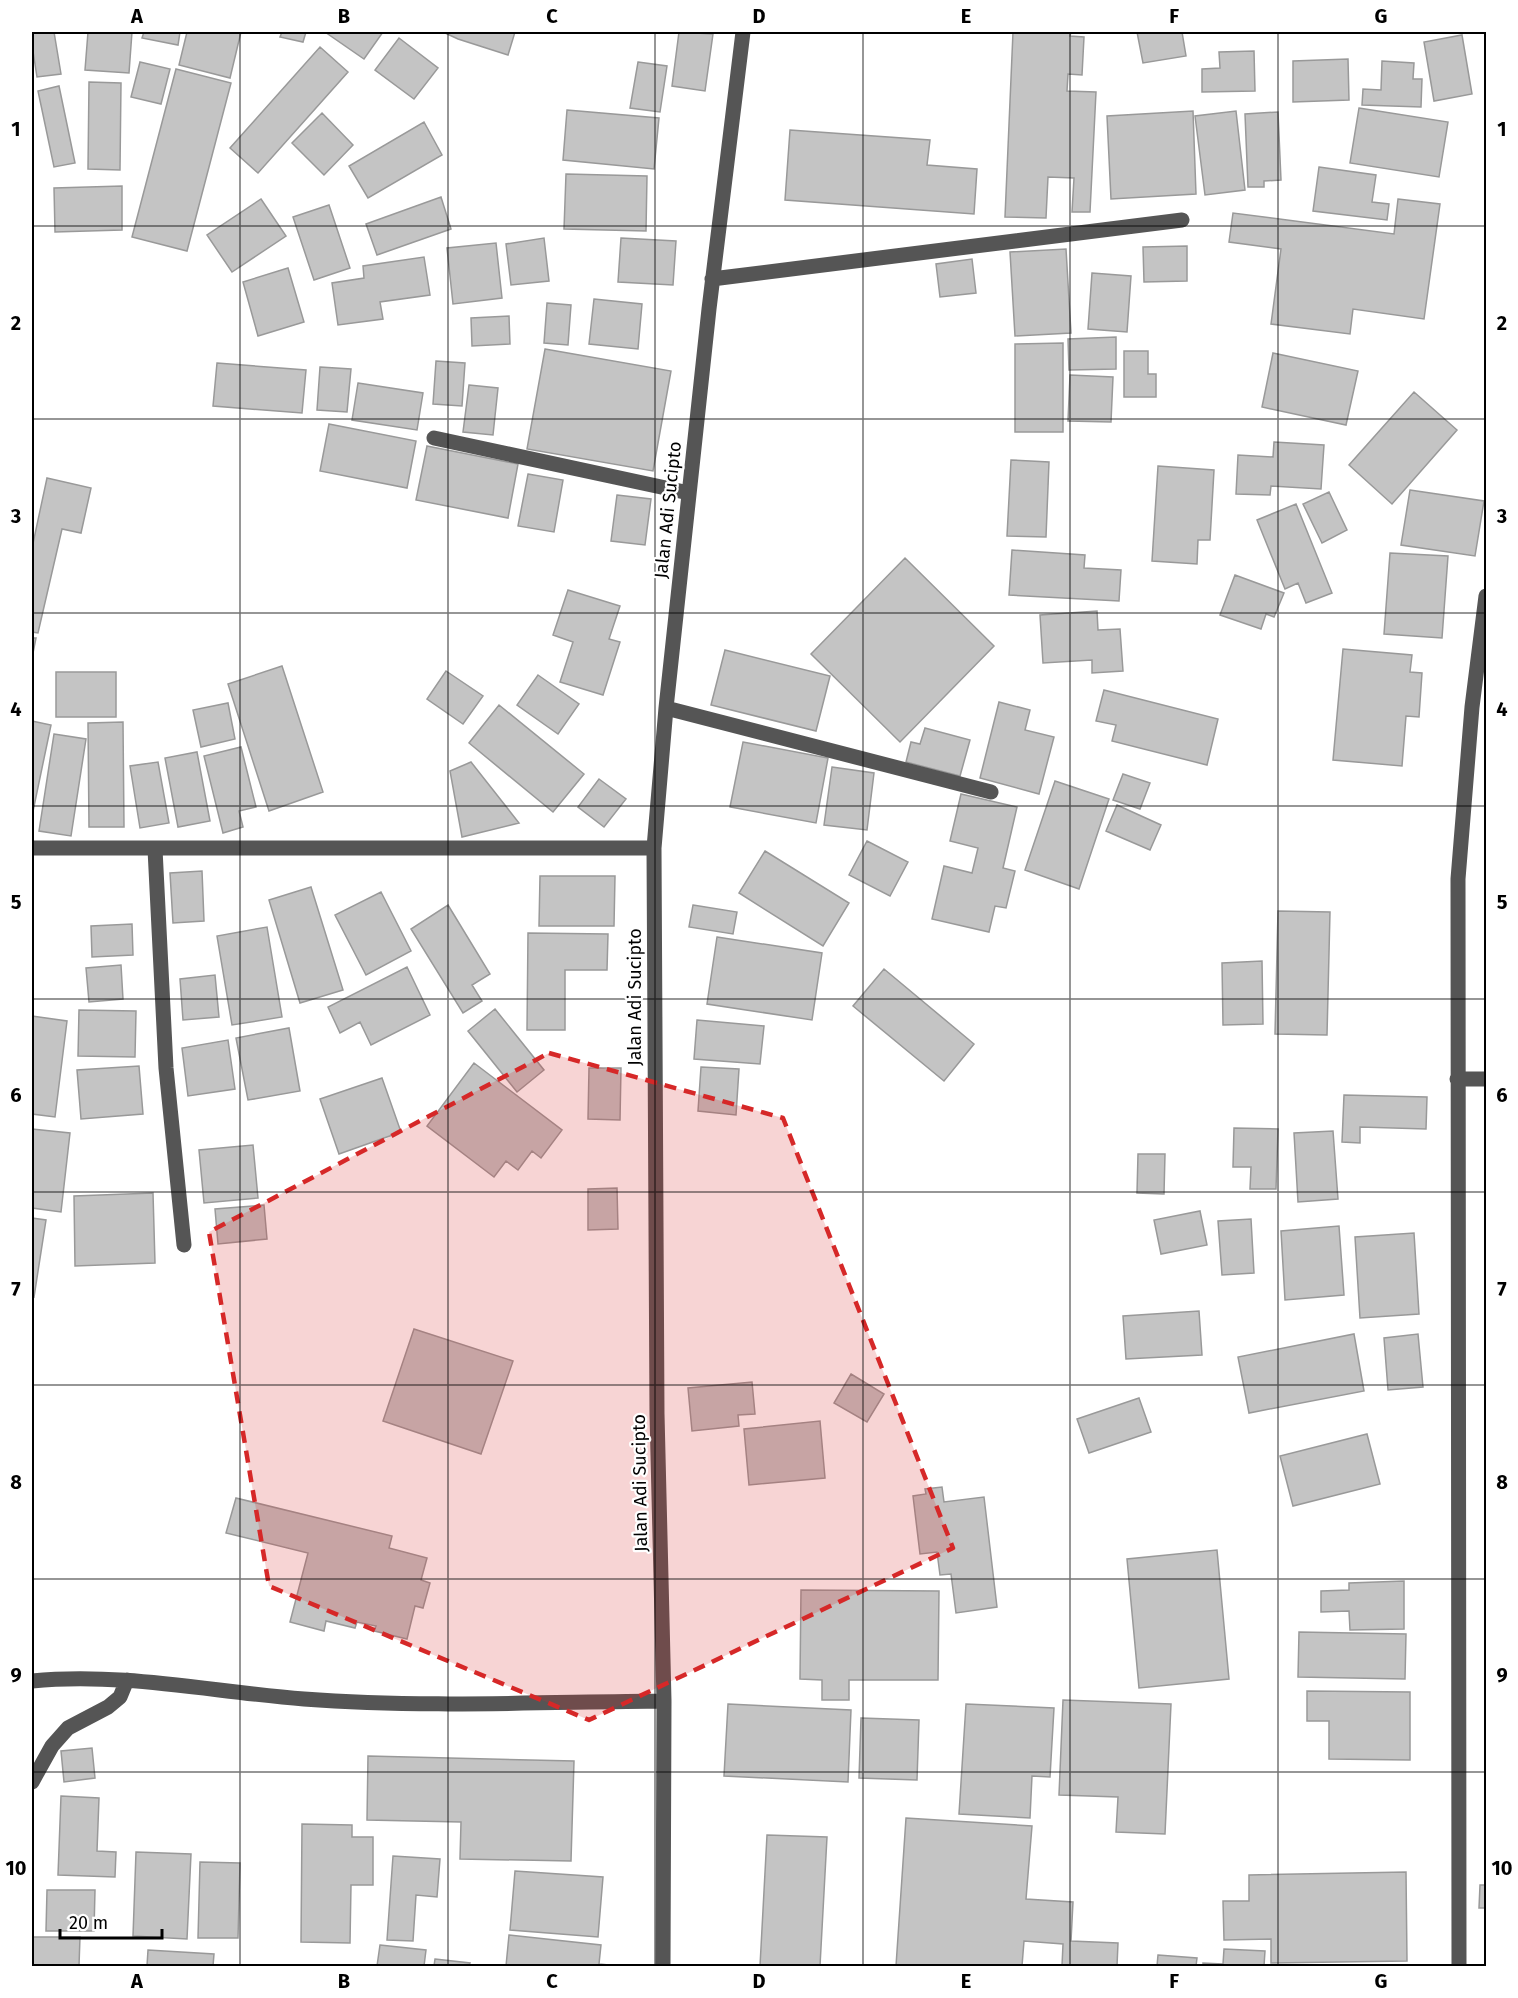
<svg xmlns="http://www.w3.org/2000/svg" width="1518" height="1998" viewBox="0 0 1518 1998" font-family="'Fira Sans',sans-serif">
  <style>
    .building { fill: #c4c4c4; stroke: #999; stroke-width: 1.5 }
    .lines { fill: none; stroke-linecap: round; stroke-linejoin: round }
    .minor { stroke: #555; stroke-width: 15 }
    .marked { fill: #d62828; fill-opacity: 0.2; stroke: #d62828; stroke-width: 4.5; stroke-dasharray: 12 8; stroke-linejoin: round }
    .grid { fill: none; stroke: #000; stroke-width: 1.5; stroke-opacity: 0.55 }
    .labels { text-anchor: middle; stroke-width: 4.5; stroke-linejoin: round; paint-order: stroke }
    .street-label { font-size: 18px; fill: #000; stroke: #fff }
    .neatline { fill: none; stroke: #000; stroke-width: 2 }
    .grid-label { font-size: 20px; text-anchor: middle; font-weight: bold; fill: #000 }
  </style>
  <rect width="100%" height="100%" fill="#fff"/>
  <!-- building -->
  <path class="building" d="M32 32H54L61 74 37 77 32 45Z
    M88 32H132L129 73 85 70Z
    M144 32H180L178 45 142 38Z
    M187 32H241L230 78 179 65Z
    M282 32H306L303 42 280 37Z
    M325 32H383L364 59Z
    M443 32H515L508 55 458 39Z
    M679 32 713 34 705 91 672 86Z
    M1013 32H1071L1070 36 1084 37 1082 75 1068 74 1067 91 1096 92 1090 212H1072L1074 178 1048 177 1046 218 1005 217Z
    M1137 32H1182L1186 56 1143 63Z
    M1462 35 1472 94 1434 101 1424 42Z
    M399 38 438 68 414 99 375 70Z
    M320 47 348 72 258 173 230 148Z
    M1254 51 1255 91 1202 92V69L1220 68 1219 52Z
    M1348 59 1349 100 1293 102V61Z
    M1382 61 1414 63 1413 79H1422L1421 107 1362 105 1363 89 1381 90Z
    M140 62 170 69 161 104 131 97Z
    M638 62 667 66 660 112 630 108Z
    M176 69 231 83 187 251 132 237Z
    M89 82 121 83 120 170 88 169Z
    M59 86 75 163 54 167 38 91Z
    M1359 108 1448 122 1439 177 1350 163Z
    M567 110 659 118 654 169 563 160Z
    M1193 111 1196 194 1111 199 1107 116Z
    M1236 111 1245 190 1205 195 1195 116Z
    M1278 112 1281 180 1264 181V187H1248L1245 114Z
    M322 113 353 145 324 175 292 143Z
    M424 122 442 155 368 198 349 166Z
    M790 130 930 140 927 165 977 169 974 214 785 200Z
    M1319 167 1376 175 1372 202 1389 204 1387 220 1313 211Z
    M566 174 647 176 646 231 564 229Z
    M122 186V230L55 232 54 188Z
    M441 197 451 229 377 255 366 224Z
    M261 199 286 236 232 272 207 235Z
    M1398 199 1440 204 1424 319 1353 309 1350 334 1271 324 1281 249 1229 242 1233 213 1394 234Z
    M329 205 350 268 314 280 293 217Z
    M544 238 549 281 511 285 506 244Z
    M621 238 676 241 673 285 618 282Z
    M496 243 502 298 453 304 447 248Z
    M1187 246V281L1144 282 1143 247Z
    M1066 249 1071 333 1015 336 1010 252Z
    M424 257 430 295 380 302 383 319 338 325 332 283 364 278 363 266Z
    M972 259 976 293 940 297 936 264Z
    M288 268 304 322 258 336 243 282Z
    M1092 273 1131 276 1127 332 1088 329Z
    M594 299 642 304 638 349 589 344Z
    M547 303 571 305 568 345 544 343Z
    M509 316 510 344 472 346 471 318Z
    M1116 337V369L1069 370 1068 339Z
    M1063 343V432H1015V344Z
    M545 349 671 371 653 471 527 449Z
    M1124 351H1148V374H1156V397H1124Z
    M1273 353 1358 371 1346 425 1262 407Z
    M436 361 465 363 462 406 433 404Z
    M217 363 306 370 302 413 213 406Z
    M320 367 351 369 347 412 317 410Z
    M1070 375 1113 377 1111 422 1068 421Z
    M358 383 423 393 417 430 352 420Z
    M469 385 498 388 493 435 463 432Z
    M1414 392 1457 430 1392 504 1349 465Z
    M329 424 416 441 407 488 320 471Z
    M1274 442 1324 445 1321 489 1271 486 1270 495 1236 494 1238 455 1273 457Z
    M427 446 518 464 508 518 416 500Z
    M1011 460 1049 462 1046 537 1007 536Z
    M1158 466 1214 470 1210 540H1198L1197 564 1152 561Z
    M528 474 563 480 554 532 518 526Z
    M47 478 91 488 81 533 62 529 38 633 32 632V548Z
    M1410 490 1484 501 1475 556 1401 545Z
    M1329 492 1347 530 1322 543 1303 504Z
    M617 495 651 499 645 545 611 541Z
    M1296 504 1332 593 1306 603 1298 583 1285 589 1257 520Z
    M1012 550 1085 555 1084 568 1121 570 1119 601 1009 595Z
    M1390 553 1448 556 1442 638 1384 634Z
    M905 558 994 646 900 742 811 654Z
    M1235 575 1284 593 1274 617 1266 614 1261 629 1220 615Z
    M568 590 620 606 609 639 620 642 603 695 560 682 573 642 553 635Z
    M1097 611 1098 630 1120 629 1123 671 1092 673V660L1043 663 1040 615Z
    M32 638H36L32 658Z
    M1343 649 1412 655 1410 672 1422 673 1419 717 1406 716 1402 766 1333 760Z
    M725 650 830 676 816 731 711 705Z
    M282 666 323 792 269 811 228 684Z
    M446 671 483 696 463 724 427 699Z
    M56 672H116V717H56Z
    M538 675 579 704 558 734 517 705Z
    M1104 690 1218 719 1207 765 1112 741 1116 725 1096 721Z
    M999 702 1030 710 1025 730 1054 737 1039 794 980 778Z
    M228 703 235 739 201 747 193 710Z
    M499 705 584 774 553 812 469 743Z
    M32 721 51 725 32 816Z
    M123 722 124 827H89L88 723Z
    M925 728 970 740 960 776 906 762 911 742 920 744Z
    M54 734 86 739 71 836 39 831Z
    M743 742 828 758 816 823 730 807Z
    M241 747 256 807 239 811 243 827 223 833 204 756Z
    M197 752 210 821 178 827 165 758Z
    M158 762 169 823 140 828 130 766Z
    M471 762 519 823 462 837 450 771Z
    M832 767 874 773 867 830 824 825Z
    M1123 774 1150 783 1140 809 1113 800Z
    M599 779 626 799 604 827 578 807Z
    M1055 781 1109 799 1079 889 1025 870Z
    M961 794 1017 807 1003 868 1015 871 1006 908 995 906 989 932 932 919 944 866 972 873 978 848 950 841Z
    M1117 805 1161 825 1150 850 1106 831Z
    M867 841 908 862 890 896 849 875Z
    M765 851 849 903 823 946 739 893Z
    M202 871 204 921 173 923 170 873Z
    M540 876H615L614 926H539Z
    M311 887 343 990 300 1003 269 900Z
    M381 892 411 951 366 975 335 915Z
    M448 905 490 974 472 985 482 1001 463 1013 411 929Z
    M693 905 737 912 733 934 689 927Z
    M1278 911 1330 912 1327 1035 1275 1034Z
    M132 924 133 955 92 957 91 926Z
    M267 927 282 1017 232 1025 217 936Z
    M528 933 608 934 607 970H565V1030H527Z
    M717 937 822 953 812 1020 707 1004Z
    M1262 961 1263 1024 1223 1025 1222 963Z
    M121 965 123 999 89 1002 86 968Z
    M407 967 430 1015 371 1045 360 1022 340 1033 328 1007Z
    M884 969 974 1044 944 1081 853 1006Z
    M215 975 219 1017 183 1020 180 979Z
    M495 1009 544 1070 517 1092 468 1031Z
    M79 1010 136 1011 135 1057 78 1056Z
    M32 1016 67 1021 55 1117 32 1114Z
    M697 1020 764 1026 760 1064 694 1059Z
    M289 1028 300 1091 248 1100 236 1038Z
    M228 1040 235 1089 188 1096 182 1048Z
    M474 1063 562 1130 541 1158 532 1151 518 1170 506 1161 494 1177 427 1126Z
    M139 1066 143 1114 81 1119 77 1070Z
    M701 1067 739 1069 736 1115 698 1111Z
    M589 1068H621L620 1120 588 1119Z
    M382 1078 401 1132 339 1154 320 1099Z
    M1344 1095 1427 1097 1426 1129 1360 1127V1143L1342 1142Z
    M1234 1128 1278 1129 1276 1189H1250L1251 1167H1233Z
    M32 1129 70 1133 61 1212 32 1208Z
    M1333 1131 1338 1199 1298 1202 1294 1133Z
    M253 1145 258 1198 204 1203 199 1150Z
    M1138 1154H1165L1164 1194 1137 1193Z
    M617 1188 618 1229 588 1230V1189Z
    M153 1193 155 1263 75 1266 74 1196Z
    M264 1205 267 1239 218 1244 215 1209Z
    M1200 1211 1207 1245 1161 1254 1154 1220Z
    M32 1218 46 1220 34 1297 32 1296Z
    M1251 1219 1254 1273 1222 1275 1218 1221Z
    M1339 1226 1344 1295 1285 1300 1281 1231Z
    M1414 1233 1419 1314 1360 1318 1355 1237Z
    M1199 1311 1202 1355 1126 1359 1123 1316Z
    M414 1329 513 1361 481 1454 383 1421Z
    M1354 1334 1364 1391 1249 1413 1238 1357Z
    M1418 1334 1423 1387 1388 1390 1384 1338Z
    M851 1374 884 1394 867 1422 834 1403Z
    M752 1382 755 1414 738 1415 739 1426 692 1431 688 1388Z
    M1139 1398 1151 1432 1089 1453 1077 1419Z
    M820 1421 825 1478 749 1485 744 1429Z
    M1367 1434 1380 1484 1293 1506 1280 1456Z
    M942 1487 944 1502 984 1497 997 1607 956 1613 951 1574 940 1575 937 1552 920 1554 913 1496 926 1494 925 1489Z
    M236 1498 392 1536 389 1548 427 1558 421 1580 430 1583 423 1608 415 1606 407 1639 374 1631 376 1626 357 1622 355 1628 326 1621 324 1631 290 1622 308 1553 226 1533Z
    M1217 1550 1229 1679 1139 1688 1127 1559Z
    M1404 1581V1629L1350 1630 1349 1611 1321 1612V1591L1349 1590V1583Z
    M801 1590 939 1591 938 1680H849V1700H822V1680L800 1679Z
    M1299 1632 1406 1634 1405 1679 1298 1677Z
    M1307 1691 1410 1692V1760L1329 1759V1721H1307Z
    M1063 1700 1171 1704 1165 1834 1116 1832 1118 1797 1059 1795Z
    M728 1704 851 1710 848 1782 724 1776Z
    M966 1704 1054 1708 1050 1777 1032 1776 1030 1818 959 1814Z
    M861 1718 919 1720 917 1780 859 1778Z
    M92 1748 95 1778 64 1782 61 1751Z
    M368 1756 574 1761 571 1861 460 1859 461 1822 367 1820Z
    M61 1796 99 1798 97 1851 116 1852 115 1877 58 1875Z
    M906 1818 1032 1826 1026 1899 1073 1902 1071 1941 1118 1943 1117 1966H1062L1063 1944 1024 1941 1022 1966H896Z
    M302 1824 352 1825V1837H373V1885H351L350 1943 301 1942Z
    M767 1835 827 1837 820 1966H760Z
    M136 1852 191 1854 187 1939 133 1936Z
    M393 1856 440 1859 437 1897 416 1895 413 1941 387 1940Z
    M200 1862 240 1863 238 1938H198Z
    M515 1871 603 1877 598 1937 510 1930Z
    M1406 1872 1407 1961 1271 1963V1939L1224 1940 1223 1901H1249V1875Z
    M1480 1885H1486V1908H1479Z
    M47 1890H95L94 1931H46Z
    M509 1935 601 1945 599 1964 619 1966H506Z
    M32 1937H80L79 1966H32Z
    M380 1945 426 1950 424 1966H377Z
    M1224 1949 1265 1951 1264 1966H1203V1963L1223 1964Z
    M148 1950 214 1954 213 1966H147Z
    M1158 1955 1197 1958 1196 1966H1157Z
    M435 1959 470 1963 469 1966H434Z"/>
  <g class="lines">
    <!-- minor -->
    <path class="minor" d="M712 279 1182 220
      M434 438 689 493
      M666 708 991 792
      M32 848H654
      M155 849 166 1068 184 1245
      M1457 1079H1486
      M32 1681C122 1672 213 1692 304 1699 423 1708 544 1702 664 1701
      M32 1782 52 1746 68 1728 108 1707 120 1697 127 1680
      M663 1966 664 1701 657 1414 654 848 666 708 709 309 743 32
      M1459 1966 1458 879 1472 707 1486 596"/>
  </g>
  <!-- marked area -->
  <path class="marked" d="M549 1053 783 1118 953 1548 589 1720 269 1586 209 1232Z"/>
  <!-- grid -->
  <path class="grid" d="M240 32V1966M448 32V1966M655 32V1966M863 32V1966M1070 32V1966M1278 32V1966M32 226H1486M32 419H1486M32 613H1486M32 806H1486M32 999H1486M32 1192H1486M32 1385H1486M32 1579H1486M32 1772H1486"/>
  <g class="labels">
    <!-- street labels -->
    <g class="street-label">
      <text transform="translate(668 510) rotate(-84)" y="6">Jalan Adi Sucipto</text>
      <text transform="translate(635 997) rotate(-90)" y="6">Jalan Adi Sucipto</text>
      <text transform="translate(640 1483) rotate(-91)" y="6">Jalan Adi Sucipto</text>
    </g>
  </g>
  <!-- border -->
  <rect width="1518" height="1998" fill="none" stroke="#ffffff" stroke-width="66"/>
  <!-- scale -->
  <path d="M60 1929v9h102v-9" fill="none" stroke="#000000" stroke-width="3"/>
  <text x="69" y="1929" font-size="18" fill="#000000" stroke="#ffffff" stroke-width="4.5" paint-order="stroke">20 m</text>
  <rect x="33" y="33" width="1452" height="1932" class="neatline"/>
  <g class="grid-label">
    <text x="137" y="23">A</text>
    <text x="344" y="23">B</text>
    <text x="552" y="23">C</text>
    <text x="759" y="23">D</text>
    <text x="966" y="23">E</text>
    <text x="1174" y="23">F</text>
    <text x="1381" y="23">G</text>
    <text x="16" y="136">1</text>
    <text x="1502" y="136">1</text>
    <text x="16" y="330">2</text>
    <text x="1502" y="330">2</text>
    <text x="16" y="523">3</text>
    <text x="1502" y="523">3</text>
    <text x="16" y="716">4</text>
    <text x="1502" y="716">4</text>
    <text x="16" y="909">5</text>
    <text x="1502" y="909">5</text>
    <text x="16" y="1102">6</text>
    <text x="1502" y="1102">6</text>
    <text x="16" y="1296">7</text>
    <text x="1502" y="1296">7</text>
    <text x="16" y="1489">8</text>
    <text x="1502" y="1489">8</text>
    <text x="16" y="1682">9</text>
    <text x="1502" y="1682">9</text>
    <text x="16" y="1875">10</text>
    <text x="1502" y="1875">10</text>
    <text x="137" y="1988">A</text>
    <text x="344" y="1988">B</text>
    <text x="552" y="1988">C</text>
    <text x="759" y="1988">D</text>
    <text x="966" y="1988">E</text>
    <text x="1174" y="1988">F</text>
    <text x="1381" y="1988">G</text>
  </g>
</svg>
